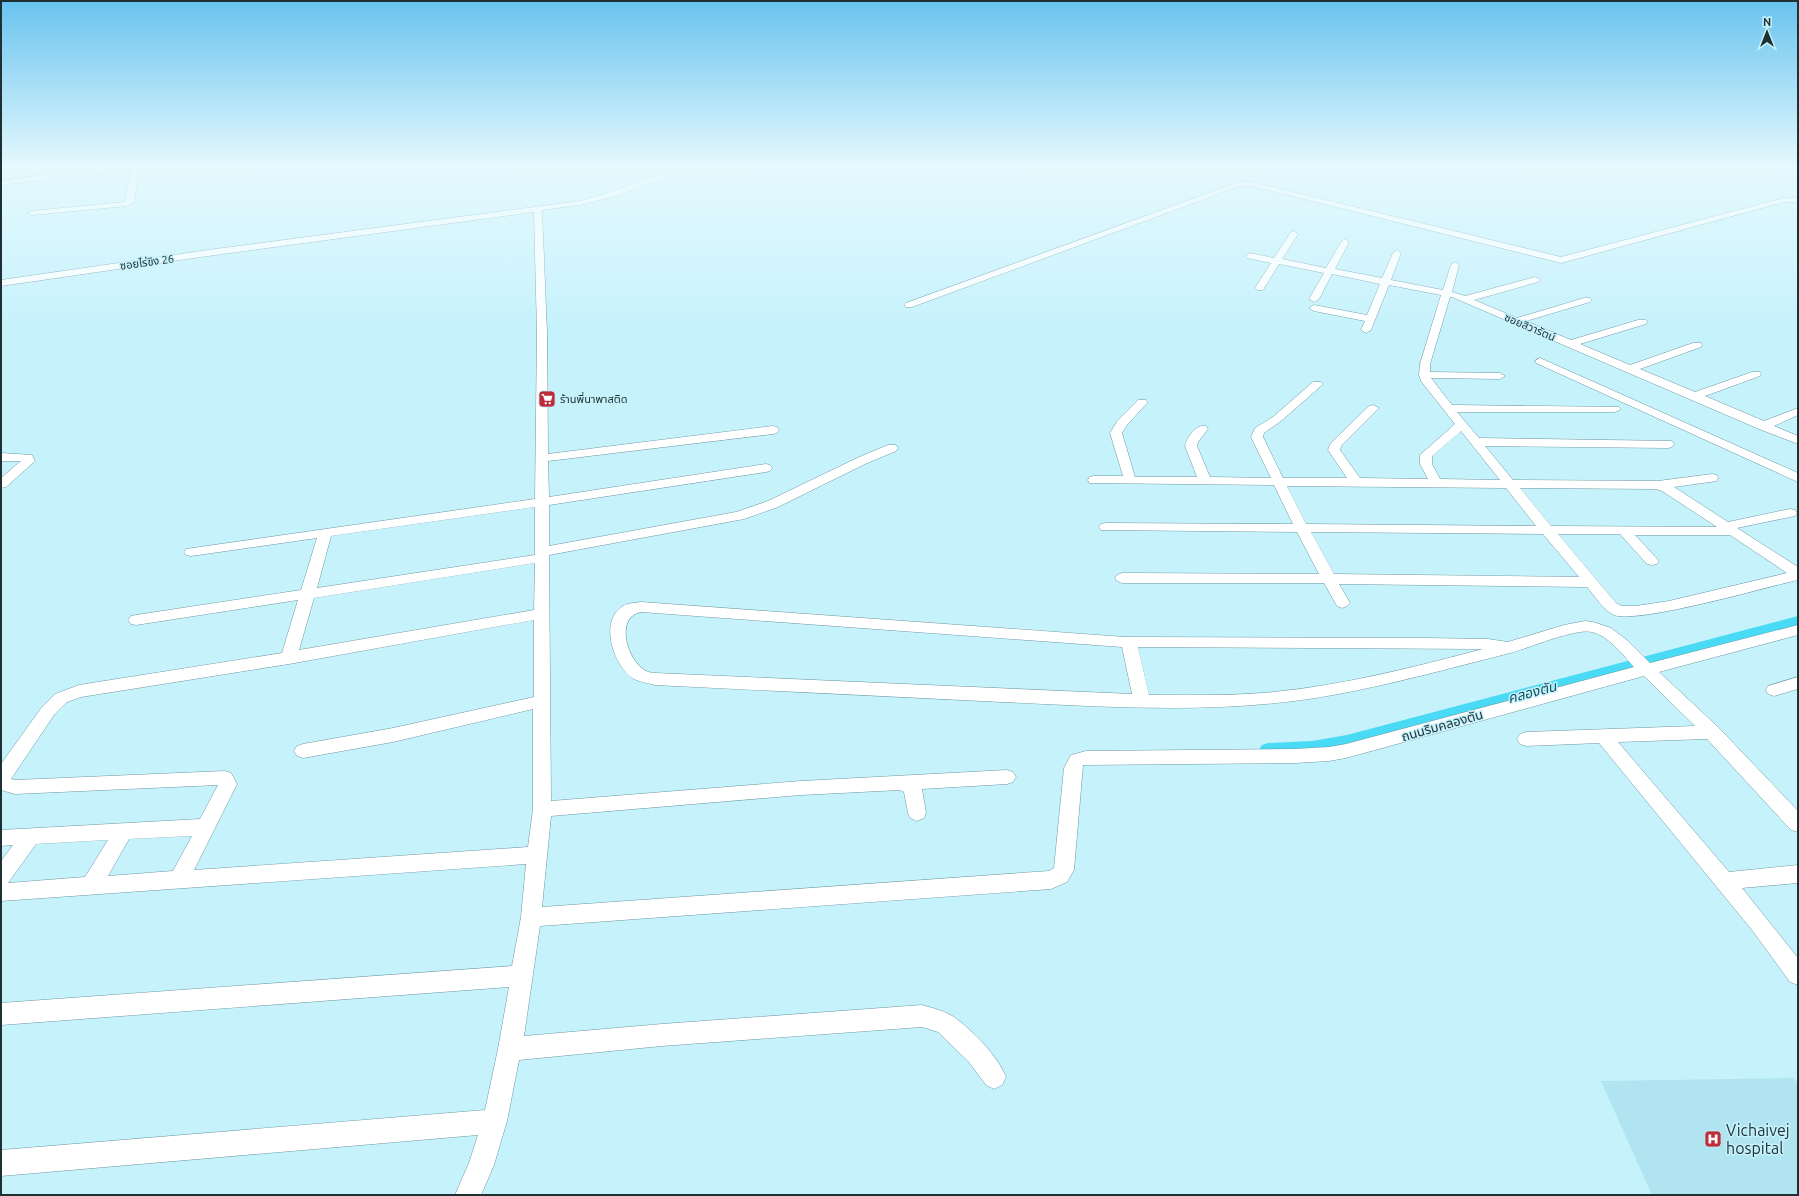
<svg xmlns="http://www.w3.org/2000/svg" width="1799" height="1196" viewBox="0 0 1799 1196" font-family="Ubuntu,'Noto Sans Thai',sans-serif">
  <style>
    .built { fill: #b0e4f0 }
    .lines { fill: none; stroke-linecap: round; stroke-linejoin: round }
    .canal { fill: #49daf6; fill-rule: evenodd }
    .minor-casing { stroke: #6f98a2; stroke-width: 1 }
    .minor { fill: #fff; fill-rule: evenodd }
    .labels { text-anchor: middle; stroke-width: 3; stroke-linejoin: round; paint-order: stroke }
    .far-street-label { font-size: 11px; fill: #1f3034; stroke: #c6f2fc }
    .far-poi-label { font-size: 11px; fill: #1f3034; stroke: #c6f2fc; text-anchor: start }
    .street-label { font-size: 13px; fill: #1f3034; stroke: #c6f2fc }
    .water-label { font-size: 14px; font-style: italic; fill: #14515d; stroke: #c6f2fc }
    .near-poi-label { font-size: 16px; fill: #1f3034; stroke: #c6f2fc; text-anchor: start }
  </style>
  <rect width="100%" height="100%" fill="#c6f2fc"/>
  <!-- built -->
  <path class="built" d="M1793 1078 1798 1083V1195H1652L1601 1081Z"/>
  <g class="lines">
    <!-- canal -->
    <path class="canal" d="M1798 616V626L1347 749 1312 755 1268 757 1262 755 1259 750 1262 745 1268 743 1312 741 1347 735Z"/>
    <!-- minor casing -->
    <g class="minor-casing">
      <path id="minor" d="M119 165H140L134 202 127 206 32 215 28 213 32 211 125 202 131 168 1 185V181Z
        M685 165H696L616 196 580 205 542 210 547 332 548 454 773 426 777 427 779 430 777 433 773 434 548 461 549 497 766 464 770 465 772 468 770 471 766 472 549 505V546L736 512 768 501 857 458 888 445H896L898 448 896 451 865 464 778 507 744 519 549 555 551 801 801 781 1007 770 1013 772 1016 777 1013 782 1007 784 922 789 926 813 924 818 917 821 910 818 908 813 904 792 900 790 801 795 551 816 542 907 1049 871 1054 868 1064 768 1071 755 1086 751 1295 749 1329 747 1346 744 1634 667C1623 655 1609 636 1592 632 1575 628 1529 648 1510 653 1451 668 1393 684 1333 695 1224 715 1112 707 1002 702 886 696 771 691 655 685 648 683 640 682 634 679 614 667 598 621 623 606 628 603 635 603 641 602L1125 637 1425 638 1488 639 1508 642 1564 625 1585 621 1593 622 1611 628 1628 641 1650 663 1798 625V635L1659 672 1718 727 1798 811V832L1791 830 1707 739 1618 742 1729 872 1798 865V883L1742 888 1798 958V985L1790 982 1752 930 1599 743 1526 746 1520 744 1517 739 1520 734 1526 732 1695 726 1644 676 1346 758 1329 761 1295 763 1083 765 1074 870 1067 882 1051 889 540 926 524 1036 662 1024 922 1005C932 1008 945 1011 954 1017 973 1031 997 1055 1006 1077L1002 1085 994 1089 986 1085 969 1062 938 1032 922 1027 662 1046 519 1060 507 1121 494 1165 481 1195H455L469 1163 478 1135 1 1176V1150L485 1110 498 1049 509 987 1 1025V1003L512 966 521 917 526 864 1 901V861L13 845 1 846V830L200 819 218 785 15 794 1 790V764L42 707 55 694 79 685 282 653 298 600 136 625 131 624 128 620 131 616 136 615 301 590 317 538 191 556 186 555 184 552 186 549 535 499 537 332 534 212 208 256 1 286V280L208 250 580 201 610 192ZM535 507V555L317 588 331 536ZM535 563 534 610 299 650 314 598ZM641 612 1122 647 1132 694 655 673C652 673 648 672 646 671 627 661 614 617 641 612ZM534 620V697L393 728 303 744 297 746 294 751 297 756 303 758 393 742 533 709V809L528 847 194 870 237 784 231 773 225 771 15 780 11 779 54 715 67 702 81 697 289 664ZM1138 647 1483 649C1415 667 1344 685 1274 692 1232 696 1191 695 1149 695ZM192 836 173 871 108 876 129 839ZM108 840 85 877 8 883 36 844Z
        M1239 182H1252L1561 257 1784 198H1798V202H1784L1561 263 1252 186H1240L912 307H906L904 305 906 303Z
        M1294 231 1298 234 1282 259 1326 268 1341 242 1345 239 1349 242 1335 269 1382 278 1393 253 1397 250 1401 253 1391 280 1443 290 1451 265 1455 262 1459 265 1452 292 1465 296 1535 277 1538 278 1540 280 1538 282 1474 300 1517 318 1584 298H1590L1592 300 1590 302 1526 321 1571 340 1638 320H1646L1647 322 1646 324 1580 344 1630 365 1693 343H1701L1702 345 1701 347 1640 369 1695 392 1752 372H1760L1761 374 1760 376 1705 396 1764 421 1798 408V415L1774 426 1798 436V444L1759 429 1452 297H1450L1430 364V372L1500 373 1505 376 1500 379 1431 378 1452 405 1619 407 1621 409 1615 412H1457L1479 438 1672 441 1674 444 1672 447 1668 448 1485 446 1513 480 1658 481 1712 474 1717 475 1718 478 1717 481 1674 487 1728 522 1790 509 1795 510 1797 513 1795 516 1737 528 1798 567V580C1766 587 1639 624 1614 615 1603 610 1595 596 1587 587L1339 584 1350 603 1347 606 1342 608 1337 606 1324 583H1122L1117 581 1115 578 1117 575 1122 573 1319 574 1297 532 1101 530 1099 527 1101 524 1106 523 1293 524 1274 485 1089 483 1088 480 1089 477 1094 476H1123L1110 433 1118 420 1138 400H1146L1148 402 1127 425 1122 433 1135 477H1197L1185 446C1187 437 1196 424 1206 426L1208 429 1198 442 1197 446 1210 477 1271 478 1251 437 1255 428 1273 417 1313 382H1321L1323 384 1321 386 1281 421 1264 433 1263 437 1283 478H1347L1328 450 1330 444 1369 406 1373 405 1379 408 1342 445 1340 450 1360 478 1428 479 1420 464V455L1455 424 1421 381 1419 375 1420 364 1441 295 1389 285 1371 330 1366 333 1361 330 1365 321 1314 311 1309 308 1314 305 1367 315 1380 284 1332 274 1319 299 1314 302 1309 299 1324 273 1279 264 1263 290H1257L1255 288 1271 263 1247 258 1246 256 1250 253 1274 258 1291 232ZM1461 431 1500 480 1440 479 1432 464V456ZM1287 486 1506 488 1536 526 1306 524ZM1520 488 1656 489 1662 491 1717 527 1551 526ZM1311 532 1543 534 1579 577 1334 574ZM1558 534H1620L1647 564 1652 565 1657 564 1659 561 1635 535H1730L1787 573 1669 601 1636 606H1622L1616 603Z
        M1540 358 1798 473V482L1536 363 1535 361Z
        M1 453 32 455 35 461 6 487 1 488V478L21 461H1Z
        M1798 677V689L1774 696 1768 694 1766 690 1768 686Z"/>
    </g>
    <!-- minor -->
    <use href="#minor" class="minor"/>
  </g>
  <!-- sky -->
  <linearGradient id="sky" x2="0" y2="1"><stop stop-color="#68c3ee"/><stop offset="0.5" stop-color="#e5f9fe"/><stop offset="1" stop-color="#e5f9fe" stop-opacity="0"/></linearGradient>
  <rect width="1799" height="332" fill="url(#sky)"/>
  <!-- icons -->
  <defs>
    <g id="supermarket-square" transform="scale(0.9)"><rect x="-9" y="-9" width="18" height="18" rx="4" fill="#bd2c39" stroke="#c6f2fc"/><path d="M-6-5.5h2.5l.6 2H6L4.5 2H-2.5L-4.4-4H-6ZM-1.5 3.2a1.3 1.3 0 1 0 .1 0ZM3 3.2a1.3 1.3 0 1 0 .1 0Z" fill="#fff"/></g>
    <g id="hospital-square" transform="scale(0.9)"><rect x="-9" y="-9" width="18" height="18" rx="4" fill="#bd2c39" stroke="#c6f2fc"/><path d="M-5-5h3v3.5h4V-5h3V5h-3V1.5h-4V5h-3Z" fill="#fff"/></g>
  </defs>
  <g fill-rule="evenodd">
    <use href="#supermarket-square" x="547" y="399"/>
    <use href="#hospital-square" x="1713" y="1139"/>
  </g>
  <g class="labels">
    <!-- far-street labels -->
    <g class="far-street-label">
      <text transform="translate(147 262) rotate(-8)" y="4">ซอยไร่ขิง 26</text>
      <text transform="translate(1530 327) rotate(23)" y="4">ซอยสิวารัตน์</text>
    </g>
    <!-- far-poi labels -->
    <g class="far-poi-label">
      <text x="560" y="403">ร้านพี่นาพาสติด</text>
    </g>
    <!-- street labels -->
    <g class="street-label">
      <text transform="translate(1442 725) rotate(-16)" y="5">ถนนริมคลองตัน</text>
    </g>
    <!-- water labels -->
    <g class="water-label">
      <text transform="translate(1532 692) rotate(-15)" y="5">คลองตัน</text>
    </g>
    <!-- near-poi labels -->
    <g class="near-poi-label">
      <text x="1726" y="1136">Vichaivej<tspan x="1726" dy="18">hospital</tspan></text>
    </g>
  </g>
  <!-- border -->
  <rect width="1799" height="1196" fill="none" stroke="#1f3034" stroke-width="4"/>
  <!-- north arrow -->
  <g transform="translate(1767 32)" stroke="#c6f2fc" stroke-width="3" paint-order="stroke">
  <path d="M0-3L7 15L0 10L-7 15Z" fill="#1f3034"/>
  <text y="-6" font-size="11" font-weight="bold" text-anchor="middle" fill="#1f3034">N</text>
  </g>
</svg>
